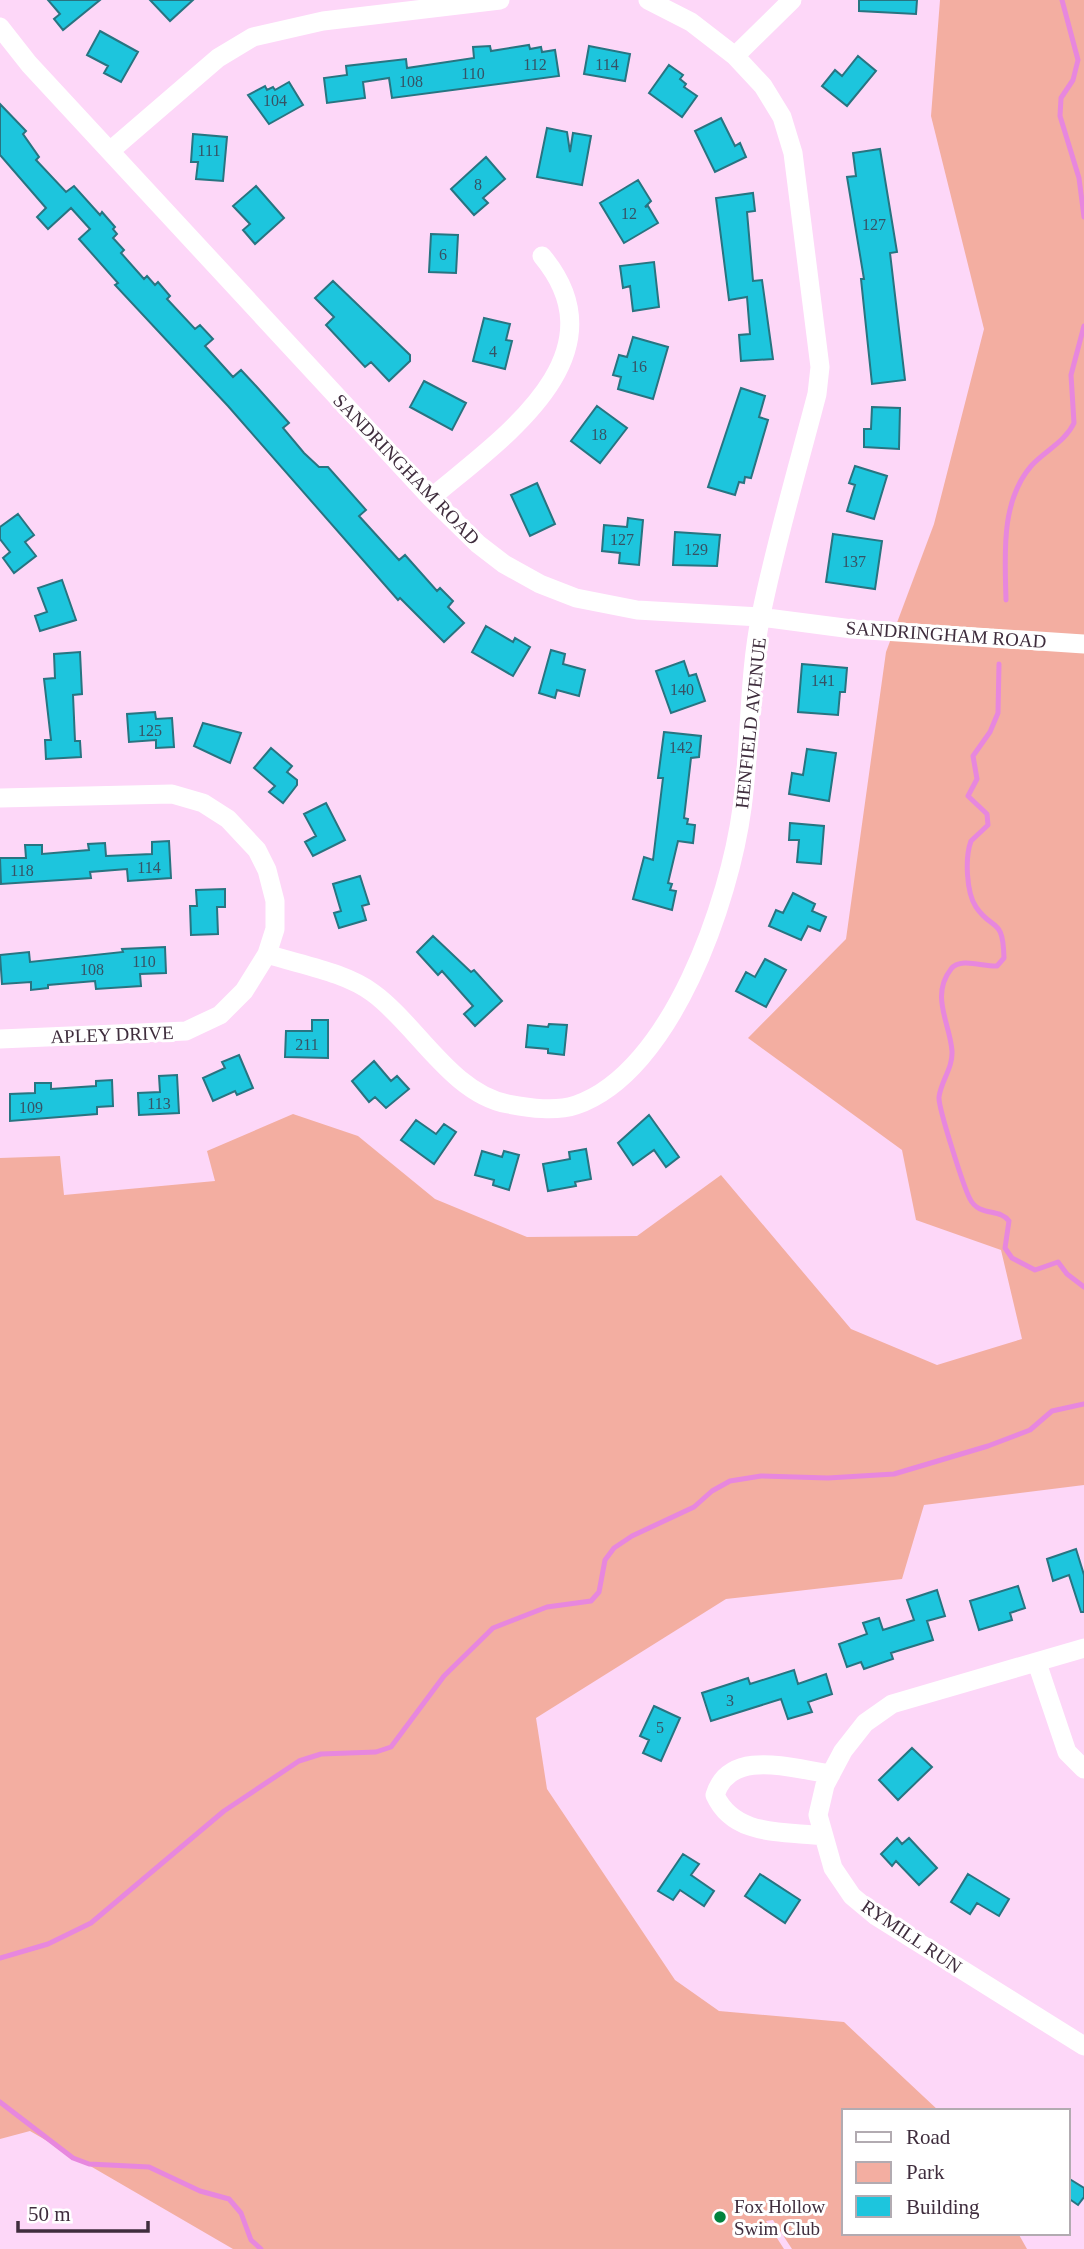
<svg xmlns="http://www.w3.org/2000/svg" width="1084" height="2249" viewBox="0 0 1084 2249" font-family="Georgia,serif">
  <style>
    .green { fill: #f3aea1 }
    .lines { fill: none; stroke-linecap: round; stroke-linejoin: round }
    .stream { stroke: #e787de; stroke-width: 5 }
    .building { fill: #1dc5dd; stroke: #287481; stroke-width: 2 }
    .minor { stroke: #fff; stroke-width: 19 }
    .poi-dot { fill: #03833d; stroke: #fff; stroke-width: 2.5 }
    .labels { text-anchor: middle; stroke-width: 6; stroke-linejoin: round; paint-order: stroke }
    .number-label { font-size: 16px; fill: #365365 }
    .street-label { font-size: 19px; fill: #3f2d3d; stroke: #fff }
    .poi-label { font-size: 19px; fill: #3f2d3d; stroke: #fff; text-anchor: start }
  </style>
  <rect width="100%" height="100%" fill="#fdd7f8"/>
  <!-- green -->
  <path class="green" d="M940 0H1084V1485L924 1505 902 1579 726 1599 536 1718 547 1789 675 1980 719 2011 844 2022 939 2111H844V2233H1018L1027 2249H792L773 2220 766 2221 784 2249H233L30 2131 0 2139V1158L60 1156 64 1195 215 1181 207 1151 293 1114 358 1136 435 1199 527 1237 637 1236 721 1175 851 1329 937 1365 1022 1339 1001 1250 916 1220 902 1150 748 1038 846 939 886 652 934 524 984 329 931 116Z"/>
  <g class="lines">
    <!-- stream -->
    <path class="stream" d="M1062 0 1078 60 1073 80 1061 98 1060 116 1079 178 1084 217
      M1006 600C1005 556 1000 501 1032 465 1046 450 1065 442 1074 423L1071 375 1084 326
      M999 664 998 713 990 732 973 756 977 779 968 796 987 814 988 825 971 841C965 857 966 892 976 907 993 932 1003 916 1004 958L997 966C984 967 960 957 951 969 930 996 950 1023 952 1051 953 1068 941 1081 939 1097 938 1107 964 1188 970 1199 979 1217 1000 1208 1009 1221L1005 1248 1012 1258 1035 1270 1058 1262 1067 1274 1084 1287
      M0 1958 48 1944 91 1923 224 1811 299 1761 321 1754 376 1752 391 1747 444 1676 493 1628 547 1607 591 1601 599 1592 605 1560 614 1548 632 1536 694 1507 712 1491 730 1481 761 1476 828 1478 894 1474 988 1446 1030 1430 1052 1411 1084 1404
      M0 2102 73 2158 89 2164 149 2167 200 2191 229 2199 241 2213 251 2240 261 2249"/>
  </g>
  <!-- building -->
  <path class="building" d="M48 0H100L63 30 54 19 60 14Z
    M150 0H193L170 21Z
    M859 0H917L916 14 859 11Z
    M100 31 138 52 121 82 104 73 108 66 87 55Z
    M529 45 530 49 541 47 542 52 555 50 559 76 392 98 389 78 363 82 365 98 327 103 324 78 347 75 346 66 406 59 407 68 474 58 473 47 490 46 491 51Z
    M589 46 630 54 625 81 584 74Z
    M858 56 876 71 847 106 822 86 835 70 842 76Z
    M669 65 683 75 680 79 686 84 684 87 697 96 682 117 649 93Z
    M289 82 303 105 269 124 248 95 265 86 267 90 273 87 275 90Z
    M0 104 26 131 23 134 39 157 36 160 66 192 74 186 100 215 102 212 115 227 113 229 117 234 113 238 124 250 121 253 144 279 147 276 155 285 158 282 170 296 167 299 195 329 200 325 213 339 205 346 233 377 241 370 256 386 289 423 283 428 304 453 319 467H328L366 510 359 516 399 560 405 555 437 591 440 588 453 601 448 607 464 623 444 642 400 598 398 600 228 406 115 285 118 283 79 239 90 229 71 208 48 229 37 217 46 208 0 155Z
    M721 118 735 146 740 143 746 157 715 172 695 131Z
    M547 128 567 132 570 152 573 133 591 136 582 185 537 177Z
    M193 134 227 137 223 181 196 179 198 162H191Z
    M880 149 897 252 890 253 905 380 872 384 861 279H864L847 177 856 176 853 153Z
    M486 157 505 179 483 198 488 203 474 215 451 189Z
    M638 180 651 201 645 207 648 206 658 223 624 243 600 203Z
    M256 186 284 218 255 244 243 230 250 224 233 206Z
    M753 193 755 211 747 212 753 281 762 280 773 359 741 361 739 335 750 334 747 297 729 300 716 198Z
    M431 234 458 235 456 273 429 272Z
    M654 262 659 307 633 311 630 286 623 288 620 266Z
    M333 281 410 355V361L389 381 371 362 365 367 326 325 334 317 315 298Z
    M484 318 510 324 506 340 512 341 505 369 473 361Z
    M633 337 668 347 653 399 618 389 621 377 613 375 619 355 627 357Z
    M424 381 466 403 452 430 410 407Z
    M741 388 765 396 759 417 768 420 751 478 745 477 744 483 739 482 735 495 708 487Z
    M597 406 627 428 600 463 571 441Z
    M872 407 900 408 899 449 864 447V429H871Z
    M855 466 887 476 874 519 847 511 855 485 849 483Z
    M537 483 555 524 530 536 511 495Z
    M18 514 34 535 25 542 36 556 14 573 3 558 10 552 0 539V527Z
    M628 518 643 520 639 565 619 563 620 553 602 551 604 525 627 527Z
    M675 532 720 535 717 566 673 565Z
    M833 534 882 541 875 589 826 582Z
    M62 580 76 620 40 631 35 616 47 612 38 588Z
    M486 626 513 642 515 638 530 647 513 676 472 652Z
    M551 650 565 654 563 664 585 670 579 696 557 690 555 698 539 693Z
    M80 652 82 694 73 695 75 741H80L81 757 46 759 45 740H51L44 679 55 678 54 654Z
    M684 661 689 676 696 674 705 701 671 713 656 671Z
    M802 664 847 668 845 692H840L838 715 798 712Z
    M155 712 156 719 172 718 174 747 156 748V740L129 742 127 714Z
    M203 723 241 733 230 763 194 746Z
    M664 732 701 736 699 757 691 758 684 818 688 819 687 824 695 825 693 843 678 841 668 883 672 884 670 890 676 891 672 910 633 899 644 857 653 860 663 778H658Z
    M271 748 292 766 287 772 297 780V785L283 803 269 792 275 786 254 768Z
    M807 749 836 753 829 801 789 794 792 773 803 775Z
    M326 803 345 840 313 856 305 842 316 836 304 814Z
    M790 823 824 826 821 864 797 862 799 840H789Z
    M169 841 171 878 128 881 127 869 90 872 91 878 1 884 0 858H26L25 845H42V854L89 850 88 844 105 843 106 856 152 854V842Z
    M360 876 369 904 362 906 366 920 339 928 334 913 341 911 333 884Z
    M225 889V907H217L218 934 191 935 190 906H197L196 890Z
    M793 893 815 904 812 911 826 917 820 931 808 926 801 940 769 926 776 910 783 913Z
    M433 936 471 972 474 970 502 1001 475 1026 464 1014 473 1006 442 971 438 975 417 952Z
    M165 947 166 973 140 974 141 986 96 989 95 981 48 985V988L31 990V982L2 984 0 955 29 952 30 962 123 952 122 949Z
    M765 959 786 970 766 1007 736 991 746 972 755 977Z
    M312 1020H328V1058L285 1057 286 1031H312Z
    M549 1024 567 1025 564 1055 548 1053V1049L526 1047 528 1025 548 1027Z
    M239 1055 253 1088 237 1095 235 1091 213 1101 203 1078 225 1068 222 1062Z
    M374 1061 391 1081 397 1076 409 1089 386 1108 375 1097 369 1102 352 1081Z
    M177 1075 179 1113 139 1115 138 1093 160 1092 159 1076Z
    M112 1080 113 1106 97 1107V1114L10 1121V1094L35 1093V1083H51V1089L96 1086V1081Z
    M649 1115 679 1157 666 1167 654 1150 633 1165 618 1143Z
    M416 1120 436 1134 444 1124 456 1132 434 1164 401 1140Z
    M586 1149 591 1179 575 1182 576 1186 548 1191 543 1164 570 1159 569 1152Z
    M482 1151 502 1157 504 1151 519 1155 509 1190 493 1185 494 1180 475 1175Z
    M1076 1549 1084 1575V1612H1081L1069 1575 1053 1581 1047 1559Z
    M1018 1586 1025 1608 1010 1613 1012 1620 979 1630 970 1601Z
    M937 1590 945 1616 927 1621 933 1640 891 1653 893 1659 864 1669 861 1662 847 1667 839 1644 867 1634 863 1623 879 1618 883 1630 914 1620 907 1600Z
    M794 1670 798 1684 826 1674 832 1694 808 1702 812 1712 788 1719 781 1699 711 1721 702 1693 748 1678 750 1684Z
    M654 1706 680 1718 661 1761 643 1753 649 1740 640 1736Z
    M912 1748 932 1767 898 1800 879 1780Z
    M897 1838 902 1844 909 1838 937 1868 919 1885 896 1861 892 1866 881 1854Z
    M683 1854 699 1864 691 1875 714 1891 704 1906 680 1890 673 1900 658 1891Z
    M760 1874 800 1900 785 1923 745 1896Z
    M968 1874 1009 1899 999 1916 977 1903 970 1914 951 1902Z
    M1068 2178 1084 2188V2197L1078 2205 1068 2198Z"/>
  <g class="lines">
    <!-- minor -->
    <path class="minor" d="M0 27 29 64 431 498 478 544 504 564 540 584 576 598 637 610 760 617 852 629 1084 644
      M735 56 792 0
      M110 151 218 58 253 37 323 21 500 0
      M431 498C499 440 626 357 542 256
      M0 798 172 794 203 803 228 819 257 850 267 870 275 901V929L267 954 244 991 220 1015 186 1031 0 1039
      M267 954C301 965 345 972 373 993 416 1024 452 1094 508 1104 530 1108 555 1112 576 1105 672 1072 730 899 742 808 751 744 748 678 761 615 776 541 798 467 817 394L820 367 793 153 782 117 763 86 735 56 691 22 648 0
      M1084 1648 892 1704 865 1723 843 1751 825 1785 818 1815 833 1868 852 1896 876 1916 1084 2046
      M1037 1663 1067 1752 1084 1769
      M824 1836C783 1831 734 1837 715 1795 730 1747 792 1769 831 1774"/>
  </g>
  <!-- markers -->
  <circle class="poi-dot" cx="720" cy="2217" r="7"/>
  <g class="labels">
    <!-- number labels -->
    <g class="number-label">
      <text x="535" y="70">112</text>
      <text x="607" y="70">114</text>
      <text x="473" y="79">110</text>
      <text x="411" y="87">108</text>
      <text x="275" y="106">104</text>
      <text x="209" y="156">111</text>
      <text x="478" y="190">8</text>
      <text x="629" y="219">12</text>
      <text x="874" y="230">127</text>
      <text x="443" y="260">6</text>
      <text x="493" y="357">4</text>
      <text x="639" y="372">16</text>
      <text x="599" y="440">18</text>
      <text x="622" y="545">127</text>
      <text x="696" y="555">129</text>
      <text x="854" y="567">137</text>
      <text x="823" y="686">141</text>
      <text x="682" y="695">140</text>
      <text x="150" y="736">125</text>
      <text x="681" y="753">142</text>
      <text x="149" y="873">114</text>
      <text x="22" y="876">118</text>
      <text x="144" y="967">110</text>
      <text x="92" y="975">108</text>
      <text x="307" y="1050">211</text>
      <text x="159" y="1109">113</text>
      <text x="31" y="1113">109</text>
      <text x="730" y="1706">3</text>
      <text x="660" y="1733">5</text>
    </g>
    <!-- street labels -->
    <g class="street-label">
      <text transform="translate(407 469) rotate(46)" y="7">SANDRINGHAM ROAD</text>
      <text transform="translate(946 634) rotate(4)" y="7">SANDRINGHAM ROAD</text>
      <text transform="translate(750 723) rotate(-84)" y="7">HENFIELD AVENUE</text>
      <text transform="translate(112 1034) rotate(-2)" y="7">APLEY DRIVE</text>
      <text transform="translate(912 1936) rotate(34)" y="7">RYMILL RUN</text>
    </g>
    <!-- poi labels -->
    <g class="poi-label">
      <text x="734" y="2213">Fox Hollow<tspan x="734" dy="22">Swim Club</tspan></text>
    </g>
  </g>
  <!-- legend -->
  <rect x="842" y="2109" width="228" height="126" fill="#ffffff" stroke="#b2abb1" stroke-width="2"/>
  <rect x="856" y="2132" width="35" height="10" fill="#ffffff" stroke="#b2abb1" stroke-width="2"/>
  <text x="906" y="2144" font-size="21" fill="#3f2d3d">Road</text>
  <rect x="856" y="2162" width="35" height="21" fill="#f3aea1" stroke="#b2abb1" stroke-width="2"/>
  <text x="906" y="2179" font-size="21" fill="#3f2d3d">Park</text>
  <rect x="856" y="2196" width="35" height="21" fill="#1dc5dd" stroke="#b2abb1" stroke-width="2"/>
  <text x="906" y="2214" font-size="21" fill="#3f2d3d">Building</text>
  <!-- scale -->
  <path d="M18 2221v10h130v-10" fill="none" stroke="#3f2d3d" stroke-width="3.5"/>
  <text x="28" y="2221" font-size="21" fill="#3f2d3d" stroke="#ffffff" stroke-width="5" paint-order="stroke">50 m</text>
</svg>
